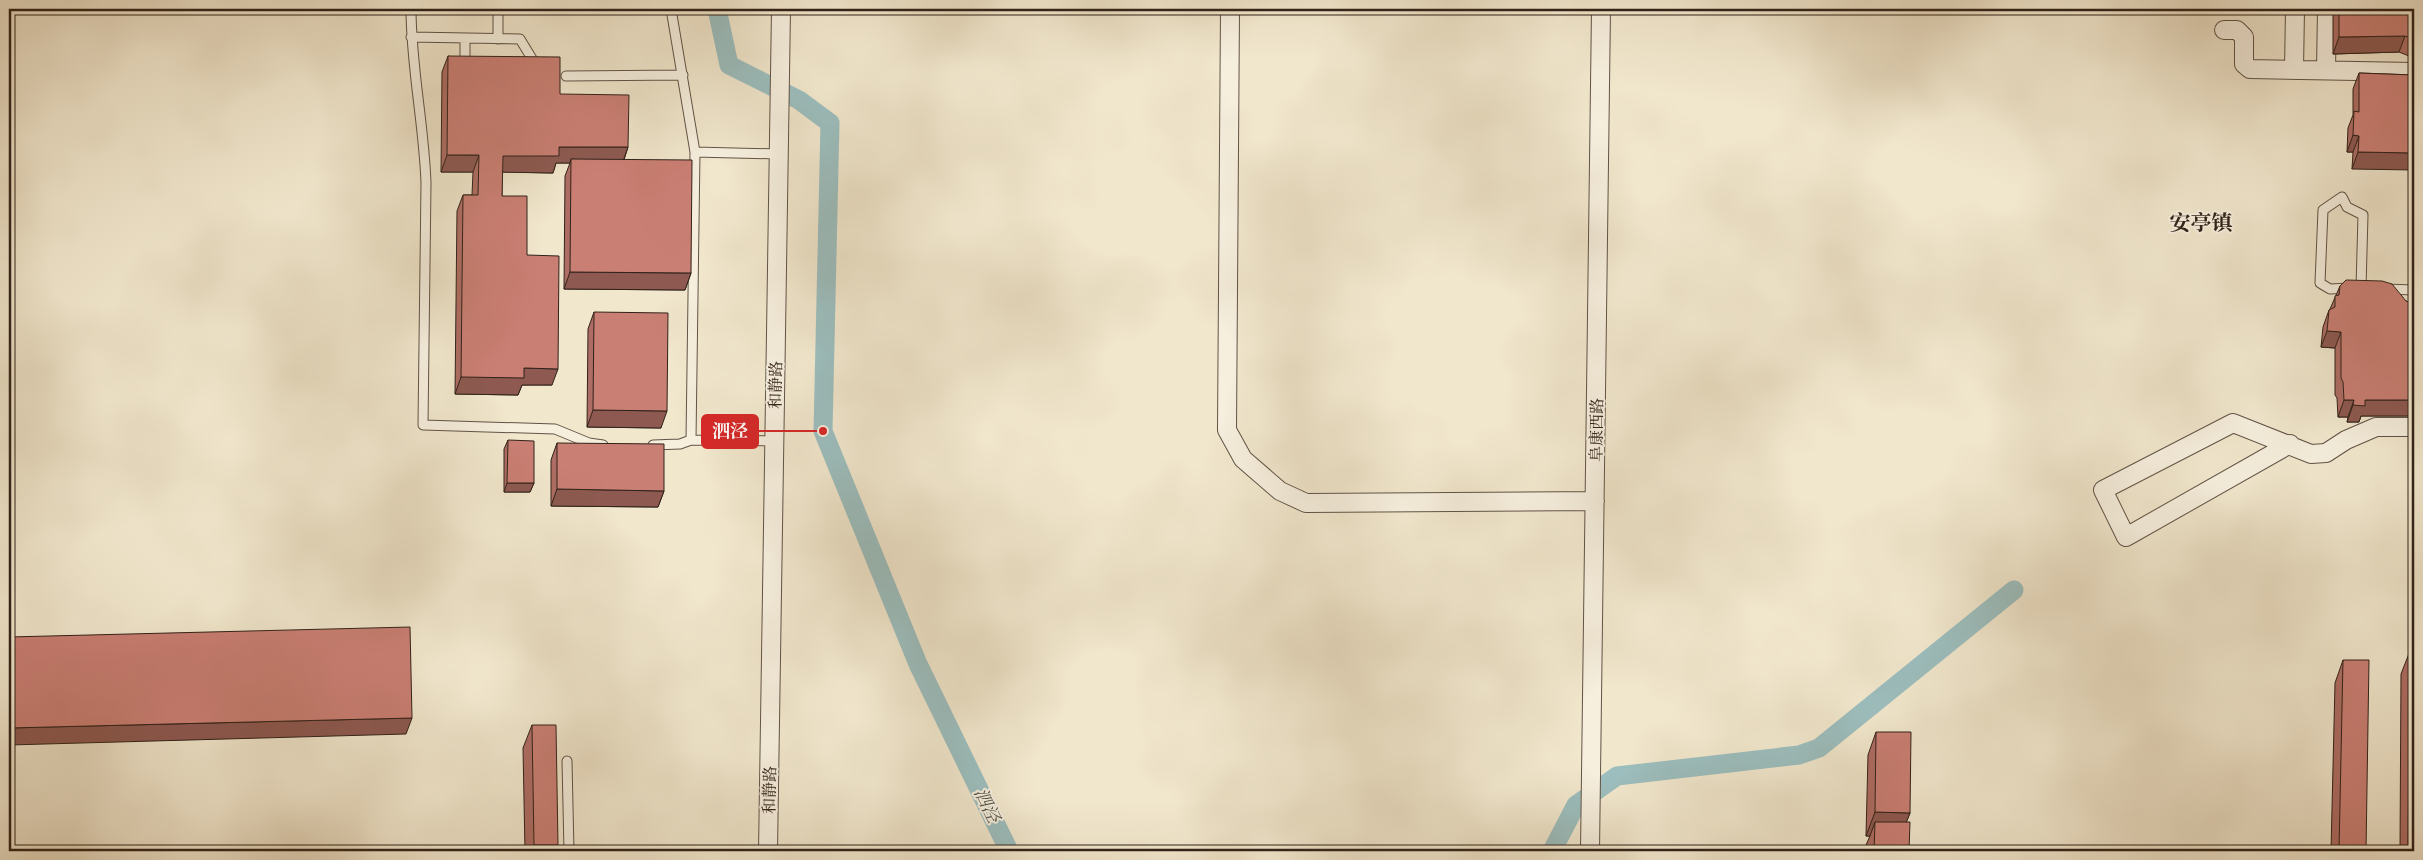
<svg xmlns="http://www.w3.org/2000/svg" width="2423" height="860" viewBox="0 0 2423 860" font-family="'Libre Bodoni','Noto Serif SC',serif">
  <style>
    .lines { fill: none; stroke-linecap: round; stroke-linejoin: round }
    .canal { stroke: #9cbebe; stroke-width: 19 }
    .service-casing { stroke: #615346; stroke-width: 11 }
    .minor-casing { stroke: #615346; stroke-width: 20 }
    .service { stroke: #f6efde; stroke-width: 9 }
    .minor { stroke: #f6efde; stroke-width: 18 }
    .wall { fill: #ae6d64; stroke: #312219 }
    .shaded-wall { fill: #8d5951; stroke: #312219 }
    .building { fill: #ca7f74; stroke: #312219 }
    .labels { text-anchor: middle; stroke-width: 4; stroke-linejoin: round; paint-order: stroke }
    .street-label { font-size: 16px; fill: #312219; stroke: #f6efde }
    .water-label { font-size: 18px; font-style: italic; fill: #51514b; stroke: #f6efde }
    .district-label { font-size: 21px; font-weight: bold; fill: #312219; stroke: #f6efde }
    .leader { fill: none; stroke: #d62828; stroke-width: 2 }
    .callout-dot { fill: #d62828; stroke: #f6efde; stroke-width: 2 }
    .callout { fill: #d62828; stroke: #d62828; stroke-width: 2 }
    .callout-label { font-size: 18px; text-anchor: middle; font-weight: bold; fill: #fff }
  </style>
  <rect width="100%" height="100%" fill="#f1e7cd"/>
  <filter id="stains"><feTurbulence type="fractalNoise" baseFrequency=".004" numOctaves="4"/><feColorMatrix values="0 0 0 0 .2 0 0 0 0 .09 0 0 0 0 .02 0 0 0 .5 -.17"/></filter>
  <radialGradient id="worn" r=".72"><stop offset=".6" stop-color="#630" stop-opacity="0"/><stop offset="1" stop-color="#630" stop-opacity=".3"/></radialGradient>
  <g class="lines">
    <!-- canal -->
    <path class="canal" d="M717 9 729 65 799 100 830 123 823 431 918 664 1009 851
      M1552 851 1576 805 1617 776 1799 755 1819 748 2014 590"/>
    <!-- service casing -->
    <g class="service-casing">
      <path id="service" d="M411 9C411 67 424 124 426 183L423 425 555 429 589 443 603 445
        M671 9 695 152 691 440
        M411 37 520 39 534 62
        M465 38V68
        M498 39V9
        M566 76 683 75
        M695 152 779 154
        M2349 288 2330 289 2320 283 2323 210 2342 197 2347 207 2363 215 2361 288
        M2385 289 2414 290
        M653 445 680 444 691 440 775 441
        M567 761 569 851"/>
    </g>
    <!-- minor casing -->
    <g class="minor-casing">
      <path id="minor" d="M1230 9 1227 430 1243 459 1280 491 1306 503 1595 501
        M2224 30H2237L2244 37V64L2250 69 2414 72
        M2294 70 2295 9
        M2326 70 2327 9
        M2290 444 2126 537 2103 490 2233 423 2311 454 2326 453 2346 440 2376 427H2414
        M768 851 781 9
        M1590 851 1601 9"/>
    </g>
    <!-- service -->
    <use href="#service" class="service"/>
    <!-- minor -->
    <use href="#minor" class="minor"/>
  </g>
  <!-- wall -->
  <path class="wall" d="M2333 9H2414V58L2399 52 2333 54Z
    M448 56 560 94 628 147 624 160 691 273 685 290 564 289 565 176 570 163H556L553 173 502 172V196L527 255 552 385H522L518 395 455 394 457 211 463 195H472L473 172H441L442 72Z
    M2359 73 2414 75 2352 169 2353 152H2347L2348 128 2353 115V89Z
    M2340 286 2406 301 2414 304V416H2361L2359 422H2347L2348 417H2338L2337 398 2335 395V348L2321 347 2323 327 2329 310 2330 309Z
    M594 312 661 428 587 427 588 329Z
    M508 440 534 483 530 492H504V449Z
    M557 443 664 491 658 507 551 506V460Z
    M2410 651 2414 851H2400L2401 674Z
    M2343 660 2366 851H2331L2335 683Z
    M532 725 556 851H525L523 748Z
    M1876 732 1910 813 1906 822 1909 851H1866V845L1870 836H1866L1868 755Z"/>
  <!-- shaded-wall -->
  <path class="shaded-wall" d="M2405 36 2399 52 2333 54 2339 37Z
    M2353 135 2359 136 2353 152H2347Z
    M559 147H628L622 164 571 159 570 163H556L553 173 496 172 503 156Z
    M2358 152 2414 153V170L2352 169Z
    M447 155H479L473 172H441Z
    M570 272 691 273 685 290 564 289Z
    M2327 331 2341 332 2335 348 2321 347Z
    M524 368 558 369 552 385H522L518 395 455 394 461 377Z
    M2344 400H2354L2348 417H2338Z
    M2365 400H2414V416H2361L2359 422H2347L2353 405Z
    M593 410 667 411 661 428 587 427Z
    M507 483H534L530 492H504Z
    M557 489 664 491 658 507 551 506Z
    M412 718 406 734 9 745V728Z
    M1875 812 1910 813 1901 836 1875 822 1870 836H1866Z
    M534 845H558L556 851H531Z"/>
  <!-- building -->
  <path class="building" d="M2339 9H2414V39L2405 36 2339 37Z
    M448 56 560 57V94L629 95 628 147H559V156H503L502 196H527V255L559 256 558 369 524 368V378L461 377 463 195H478L479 155H447Z
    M2359 73 2414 75V153L2358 152 2359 136 2353 135 2354 111 2359 112Z
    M571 159 692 160 691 273 570 272Z
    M2346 280 2382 281 2392 284 2406 301 2414 304V400H2365V406L2353 405 2354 400H2344L2343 382 2341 378V332L2327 331 2329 310 2335 307V296L2339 295 2340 286Z
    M594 312 668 313 667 411 593 410Z
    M508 440 534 441V483H507Z
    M557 443 664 444V491L557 489Z
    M410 627 412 718 9 728V637Z
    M2410 651H2414V851H2408Z
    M2343 660H2369L2366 851H2339Z
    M532 725H556L558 845H534Z
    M1876 732H1911L1910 813 1875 812Z
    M1875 822H1910L1909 851H1874Z"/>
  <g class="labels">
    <!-- street labels -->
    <g class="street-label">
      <text transform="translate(775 385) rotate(-89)" y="6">和静路</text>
      <text transform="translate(1596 430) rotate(-89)" y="6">阜康西路</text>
      <text transform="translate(769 790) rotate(-89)" y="6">和静路</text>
    </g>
    <!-- water labels -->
    <g class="water-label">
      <text transform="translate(987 805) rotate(64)" y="6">泗泾</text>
    </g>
    <!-- district labels -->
    <g class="district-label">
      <text x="2201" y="230">安亭镇</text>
    </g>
  </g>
  <!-- callouts -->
  <path class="leader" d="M823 431L758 431"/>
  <circle class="callout-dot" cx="823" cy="431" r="5"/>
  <rect class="callout" x="702" y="415" width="56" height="33" rx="5"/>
  <g class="callout-label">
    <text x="730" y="437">泗泾</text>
  </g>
  <!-- margin -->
  <rect width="2423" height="860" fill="none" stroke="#f1e7cd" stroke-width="30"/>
  <rect x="10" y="10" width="2403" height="840" fill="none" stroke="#312219" stroke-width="2.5"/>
  <rect x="15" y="15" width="2393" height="830" fill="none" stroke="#312219"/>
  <rect width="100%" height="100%" filter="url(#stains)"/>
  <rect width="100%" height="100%" fill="url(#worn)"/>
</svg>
